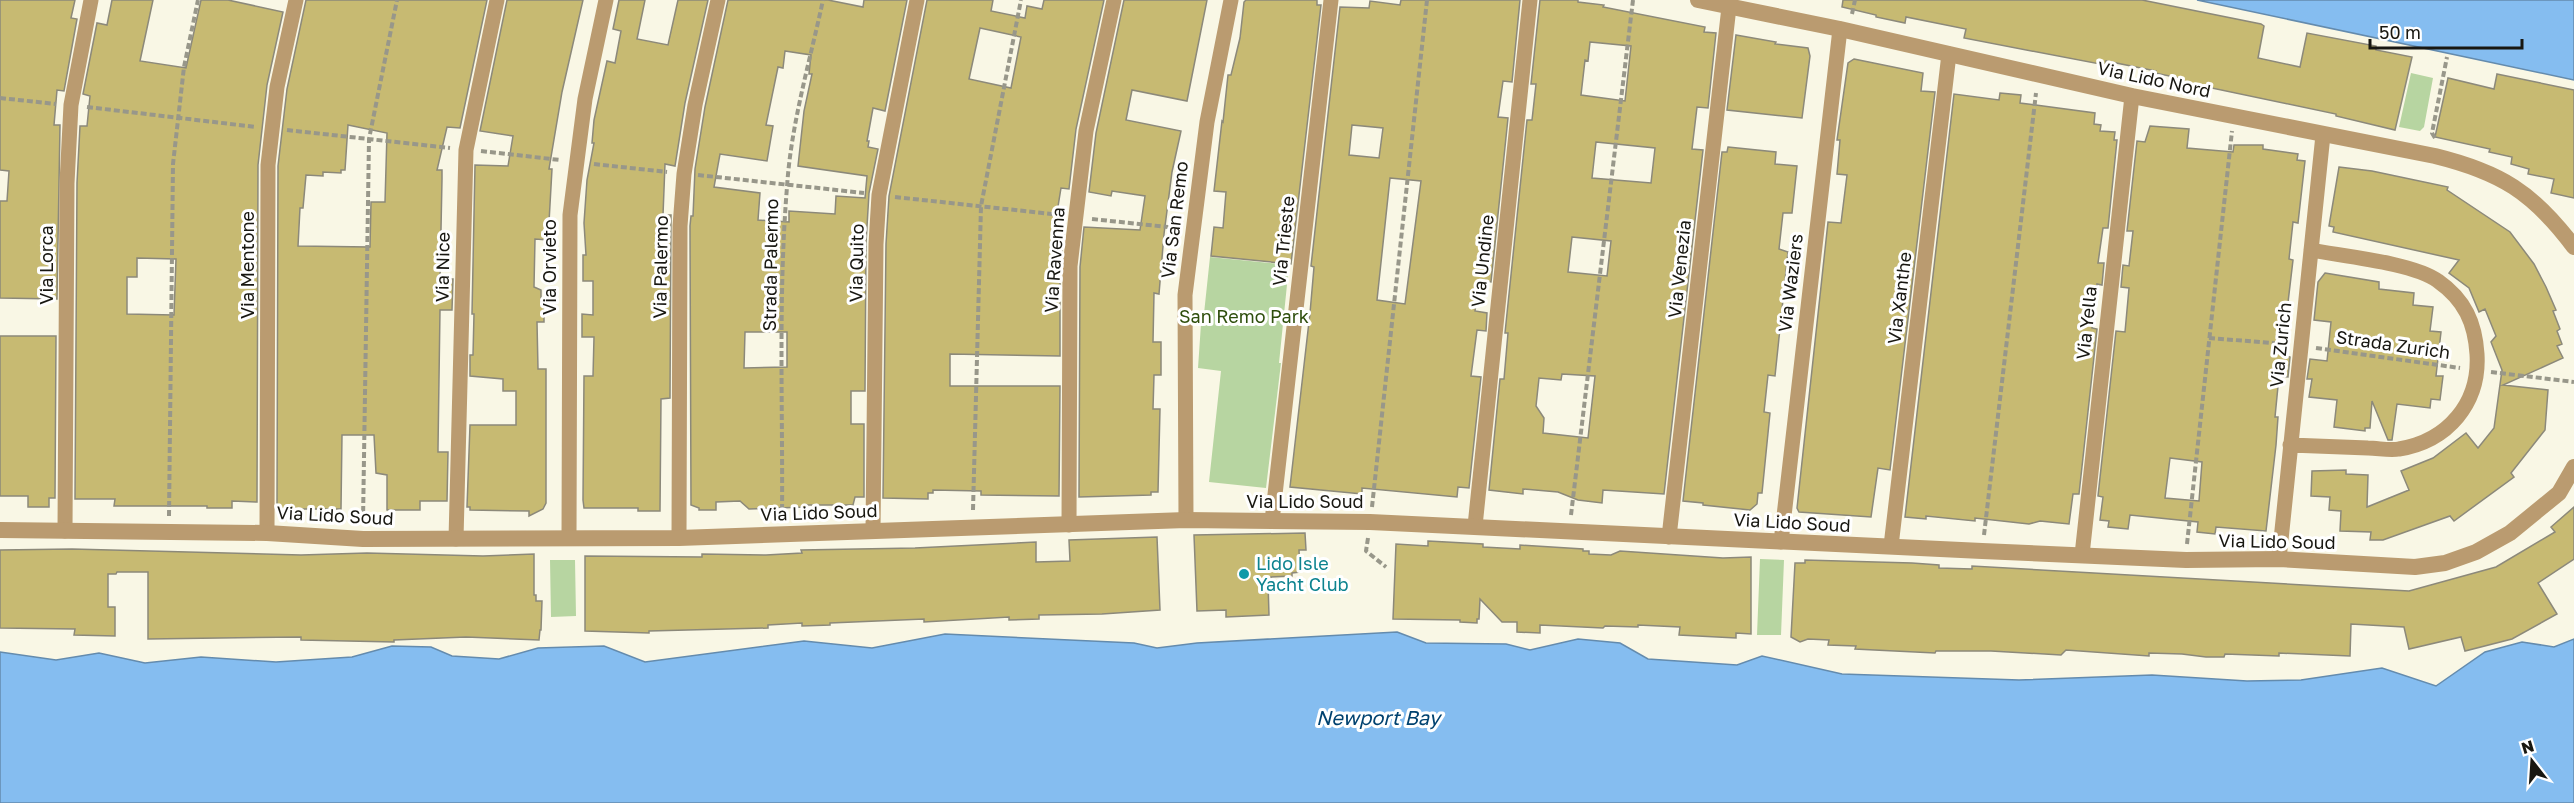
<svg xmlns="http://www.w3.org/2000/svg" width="2574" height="803" viewBox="0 0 2574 803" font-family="'Golos Text',sans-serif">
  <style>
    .green { fill: #b7d5a1 }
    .water { fill: #85bdf0; stroke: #648bad; stroke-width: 1.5 }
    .building { fill: #c7ba72; stroke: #8c897a; stroke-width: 1.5; fill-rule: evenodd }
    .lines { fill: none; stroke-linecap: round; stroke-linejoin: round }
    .path { stroke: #98978a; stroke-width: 4; stroke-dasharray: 6 3; stroke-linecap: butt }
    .minor { stroke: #ba9b70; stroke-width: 15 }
    .tertiary { stroke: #ba9b70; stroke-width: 16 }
    .culture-dot { fill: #0f9aa8; stroke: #fff; stroke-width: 2 }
    .labels { text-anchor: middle; stroke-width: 6; stroke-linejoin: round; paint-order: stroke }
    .street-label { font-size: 18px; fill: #181711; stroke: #fff }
    .park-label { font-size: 18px; fill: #2e4e0c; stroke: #fff }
    .culture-label { font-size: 18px; fill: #0d838f; stroke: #fff; text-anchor: start }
    .water-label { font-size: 20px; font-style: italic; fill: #004270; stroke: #fff }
  </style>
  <rect width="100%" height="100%" fill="#f9f7e5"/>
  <!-- green -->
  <path class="green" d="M2411 73 2433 78 2424 127 2420 131 2399 127Z
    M1210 257 1289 265 1279 363H1281L1266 488 1209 482 1221 371 1198 368 1201 324 1203 323Z
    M1760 559 1784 560 1781 635H1757Z
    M550 560H575L576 616 551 617Z"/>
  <!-- water -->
  <path class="water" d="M2197 0H2574V80Z
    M1397 632 1426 643 1506 644 1530 650 1578 639 1620 643 1648 659 1737 665 1762 656 1842 674 2019 680 2152 675 2247 681 2301 680 2382 668 2436 686 2485 652 2522 642 2554 647 2574 639V803H0V652L56 660 99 653 145 663 201 657 276 662 352 657 392 646 431 647 452 656 499 659 538 648 604 646 645 662 804 641 872 648 945 634 1134 643 1157 648 1197 643Z"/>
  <!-- building -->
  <path class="building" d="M0 0H75L71 18 77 19 64 91 57 90 54 125H60L57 299 0 298V201H7L9 171 0 170Z
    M112 0H153L140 61 186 68 201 0H228L283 12 267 85 258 165 257 502 232 501V508H207V506H114L115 499H75L77 183 80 126H87L90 96 83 94 97 23 107 25ZM137 258 176 259 174 315 127 314V277H137Z
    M306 0H487L460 128 447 127 437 170H442V179L440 279H453L452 310H440L438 448V452H448L447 501H420V510H387V475L376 473 374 435H342L341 509H277L278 166 287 89ZM348 125 387 133 385 202H371L370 247 298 246 300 208H303L306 175 323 176V172L341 173V170H345Z
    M507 0H583L562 92 549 169H552L548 240 535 239 534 287 541 290V305H544V322H537L538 369H546V503L543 509 529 516V511L470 510V507H467L470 425H516V391H503V379L470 376V355H473L474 314H472L475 165 508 166 513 136 480 131Z
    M619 0H645L637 39 668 45 678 0H708L685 103 675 166 665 164 663 215H671L670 398 661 399 660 511H638V508H584L583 500 584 376H593L594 337H582V314L593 315V281H583V255H586L584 223 587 180 594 143H592L594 120 607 61 615 63 621 31 613 29Z
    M728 0H828L863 7 864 0H907L885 111 873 108 867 141H869L868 147 878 149 869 193 866 243 865 391H851V424H864V497H855L853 505H806V507L749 509 740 501 716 502V510H699V508L691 505 690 226 691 216H693L695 169 705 107ZM785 51 811 55 809 74H812L804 111 798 166 867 176 865 198 836 196 835 214 789 211V222L758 220 760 193 714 187 720 154 767 161 773 126 766 125 778 67 783 68ZM745 332H787V367L744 368Z
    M927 0H993L991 11 1025 18 1027 6 1042 9 1044 0H1104L1076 129 1069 189 1061 188 1055 225H1065L1060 266V356L950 354V386H1060L1059 496 981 495V491L933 490V493H928V499L883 498 886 244 889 196ZM980 28 1021 37 1011 88 969 79Z
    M1124 0H1207L1187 101 1132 90 1126 120 1181 131 1172 172 1164 234 1159 294 1154 293 1153 342H1161V375H1154L1153 409H1160L1158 492H1151V495L1079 497 1080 267 1084 227 1140 230 1145 196 1112 191 1111 196 1089 192 1096 133Z
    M1246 0H1317V5H1321L1291 264 1211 256 1214 227 1223 228 1226 192 1214 191 1222 121 1223 122 1228 75H1231L1240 38 1244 2Z
    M1401 0H1520L1512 82 1503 81 1498 117 1508 118 1491 282 1479 280 1475 311 1487 313 1486 331 1477 330 1471 376 1481 377 1469 488 1458 487 1457 497 1362 488V494L1290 487 1310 313 1314 267 1311 266 1340 7 1369 8 1370 1 1400 5ZM1352 125 1383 128 1379 158 1349 155ZM1390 178 1421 181 1405 304 1377 300Z
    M1540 0H1578V2L1604 5 1603 7 1705 27 1704 32 1716 33 1708 108 1697 107 1692 149 1703 150 1664 494 1603 490 1602 503 1578 500 1558 492 1523 489V494L1489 490 1500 379H1504L1508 333H1505L1527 120H1532L1536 84H1531ZM1590 42 1631 46 1625 101 1581 95 1585 60 1588 61ZM1596 142 1655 148 1651 183 1592 178ZM1572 237 1611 241 1607 276 1568 272ZM1562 374 1595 376 1588 438 1543 433 1544 418 1536 406 1539 378 1561 380Z
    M1843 0H2142L2261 24 2264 26 2258 58 2300 67 2307 33 2376 46V50L2412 57 2395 130 2336 116V114L2183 82 2184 79 2155 73 2156 71 2106 61 2105 65 1964 38 1966 29 1906 17 1905 23 1876 17V15L1842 7Z
    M1736 35 1776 42 1775 44 1808 48 1810 56 1802 118 1727 110Z
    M1854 59 1923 73 1921 91 1935 92 1890 470 1878 468 1871 517 1799 512 1797 508 1828 222 1841 223 1847 175 1837 174 1840 140H1837L1848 63Z
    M2497 74 2574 90V198L2551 193 2554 179 2528 174 2529 169 2511 164 2512 157 2489 152 2490 149 2435 137 2448 78 2494 89Z
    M2000 93 2021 95 2020 103 2095 113 2094 124 2101 125 2100 131 2115 132 2114 140H2117L2108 228H2103L2098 263H2104L2102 285 2097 284 2092 328 2097 329 2079 494H2073L2069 524 2040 521 2029 524 1975 518V521L1926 516V519L1905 517 1954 94 1999 100Z
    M2150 126 2189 129 2187 148 2233 152 2234 145H2263V149L2298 154 2297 160 2305 161 2298 223 2293 222 2289 259 2293 260 2285 328 2287 329 2285 351 2287 352 2286 356 2290 357 2288 377 2279 376 2275 417H2278L2276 445 2266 531 2216 527 2215 534 2197 532 2198 522 2130 515 2128 529 2108 527 2109 521 2100 520 2103 497 2098 496 2116 331 2125 332 2129 288 2121 287 2123 265 2129 266 2133 231H2127L2137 141 2145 142ZM2170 458 2202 462 2199 501 2165 498Z
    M1728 147 1776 152 1775 164 1797 166 1792 213H1783L1779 249 1788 252 1775 376 1768 375 1764 412 1770 413 1762 493H1758L1757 504 1750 510 1703 505V503L1683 501 1722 152H1727Z
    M2339 167 2372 171 2448 187 2447 190 2510 232 2534 264 2546 287 2556 310 2553 311 2560 329 2557 331 2562 344 2557 346 2563 358 2503 385 2548 390 2545 430 2511 473 2514 477 2454 521 2450 516 2383 540H2370L2371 532 2340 531 2341 511 2329 510 2330 497 2311 496 2312 471 2346 470V474L2368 475 2367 507 2409 490 2401 471 2433 458 2466 433 2478 448 2494 428 2502 370 2491 342 2496 336 2485 309 2479 312 2469 288 2449 273 2459 260 2333 232 2334 227 2329 226Z
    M2325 273 2379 282V289L2414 293 2413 305 2433 307 2430 331 2441 332 2436 376H2443L2440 400 2431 399 2430 408 2397 404 2392 440H2388L2372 401 2370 428H2365V431L2334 427 2337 400 2309 397 2312 379H2307L2310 359 2327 361 2331 322 2314 320 2318 282Z
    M0 336H56L55 498H49V507H28V496H0Z
    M2574 507V559L2538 583 2557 614 2512 639 2465 651 2461 637 2409 649 2404 627 2351 624 2350 656 2279 653V656L2225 654 2224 657H2206L2182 654 2149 653V656L2066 650 2061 655 1991 651H1936L1935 653 1855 649 1856 646 1828 645 1829 640 1808 639 1800 642 1791 637 1795 563H1805V560L1912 563 1939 565V568L1972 569V566L2409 591 2496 567 2555 532 2551 527Z
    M1305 533 1306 550H1299L1300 572 1292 573V576L1271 577V582H1268L1269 615 1226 617V610L1197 611 1194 535Z
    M1157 537 1160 610 1102 614 1039 615V619L1009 620V617L924 622V619L830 623V625L802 626V623L768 625V628L649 631V633L585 631V556L702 557V554L766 555 802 553 801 550 915 548 1036 542V562L1070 561 1069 540Z
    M1428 541 1483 544V547L1520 549V545L1583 549V551H1589V554L1611 555 1620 551 1723 558 1751 557V634L1736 633V638L1679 635 1680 627 1638 625V627L1605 626 1603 628 1540 625V633L1517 632V622H1502L1480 599 1479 619H1477V623L1460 622V620L1393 619 1396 544 1428 546Z
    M72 549 301 555 367 553 483 556 534 554V595H536V601H542L541 630H540L539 640 466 637 394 640V642L301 640V637L148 639V572H117L116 574H108V607H115V636L74 635 75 629 0 628V550Z"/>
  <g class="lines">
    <!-- path -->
    <path class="path" d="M1852 14 1855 0
      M0 98 56 104
      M87 107 256 127
      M287 130 450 148
      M2435 138 2432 133 2447 57
      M481 151 560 160
      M594 164 667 172
      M698 175 864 193
      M895 197 1061 215
      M1092 219 1177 228
      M2209 338 2285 344
      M2316 348 2460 368
      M2491 372 2574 382
      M1372 507 1427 0
      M973 510 981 206 1021 0
      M1571 515 1633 0
      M169 516 173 164 184 67 198 0
      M782 519C783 409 778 297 787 187 791 124 810 61 823 0
      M363 521 369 139 397 0
      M1984 535 2036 93
      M1368 538 1366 551 1386 567
      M2187 544 2232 131"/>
    <!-- minor -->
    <path class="minor" d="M2290 445C2316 446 2342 447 2368 448 2378 448 2390 451 2399 449 2448 441 2480 403 2477 354 2475 323 2465 300 2438 281 2414 263 2342 256 2311 250
      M1186 520 1185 295 1207 122 1231 0
      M1272 521 1331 0
      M1069 525 1070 266 1086 131 1114 0
      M1475 526 1530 0
      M873 530 876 244 879 195 917 0
      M65 531 67 183 71 105 91 0
      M267 533 268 165 277 87 296 0
      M1669 537 1729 7
      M569 538 570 215 585 99 606 0
      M679 538 680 226 684 174 695 105 718 0
      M456 539 466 150 497 0
      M1781 542 1840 29
      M1891 546 1949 54
      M2082 555 2132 96
      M2279 559 2323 135"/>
    <!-- tertiary -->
    <path class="tertiary" d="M1698 0 1840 29 2132 96 2435 156C2500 172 2533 192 2574 247
      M0 530 267 533 363 539 679 538 1186 520 1370 522 1982 551 2186 560 2279 559 2415 567 2445 563 2476 552 2510 533 2559 493 2574 467"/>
  </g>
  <!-- markers -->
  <circle class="culture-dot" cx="1244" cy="574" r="6"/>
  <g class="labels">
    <!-- street labels -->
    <g class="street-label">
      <text transform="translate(2154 80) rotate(12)" y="6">Via Lido Nord</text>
      <text transform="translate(1175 220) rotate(-83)" y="6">Via San Remo</text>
      <text transform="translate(1284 241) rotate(-84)" y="6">Via Trieste</text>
      <text transform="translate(1055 260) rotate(-86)" y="6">Via Ravenna</text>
      <text transform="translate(1483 261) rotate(-84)" y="6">Via Undine</text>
      <text transform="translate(857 263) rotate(-89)" y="6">Via Quito</text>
      <text transform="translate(47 265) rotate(-90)" y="6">Via Lorca</text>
      <text transform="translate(248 265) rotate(-90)" y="6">Via Mentone</text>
      <text transform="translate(771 265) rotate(-89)" y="6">Strada Palermo</text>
      <text transform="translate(443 267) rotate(-89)" y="6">Via Nice</text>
      <text transform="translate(550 267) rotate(-90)" y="6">Via Orvieto</text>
      <text transform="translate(661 267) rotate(-89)" y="6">Via Palermo</text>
      <text transform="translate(1680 269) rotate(-84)" y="6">Via Venezia</text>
      <text transform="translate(1791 283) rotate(-83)" y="6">Via Waziers</text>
      <text transform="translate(1900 298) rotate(-83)" y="6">Via Xanthe</text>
      <text transform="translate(2087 323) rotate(-84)" y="6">Via Yella</text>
      <text transform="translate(2281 345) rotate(-84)" y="6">Via Zurich</text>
      <text transform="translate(2393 345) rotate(8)" y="6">Strada Zurich</text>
      <text x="1305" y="508">Via Lido Soud</text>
      <text transform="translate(819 513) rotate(-2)" y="6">Via Lido Soud</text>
      <text transform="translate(335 516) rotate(3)" y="6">Via Lido Soud</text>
      <text transform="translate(1792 523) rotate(3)" y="6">Via Lido Soud</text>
      <text transform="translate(2277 542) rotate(1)" y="6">Via Lido Soud</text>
    </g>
    <!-- park labels -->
    <g class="park-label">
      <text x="1244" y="323">San Remo Park</text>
    </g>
    <!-- culture labels -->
    <g class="culture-label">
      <text x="1256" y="570">Lido Isle<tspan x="1256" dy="21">Yacht Club</tspan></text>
    </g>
    <!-- water labels -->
    <g class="water-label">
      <text x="1378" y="725">Newport Bay</text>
    </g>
  </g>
  <!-- north arrow -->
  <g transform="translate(2532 761) rotate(343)" stroke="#ffffff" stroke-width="4.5" paint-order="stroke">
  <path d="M0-4.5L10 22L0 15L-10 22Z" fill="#181711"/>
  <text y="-9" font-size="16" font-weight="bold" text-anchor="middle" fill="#181711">N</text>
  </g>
  <!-- scale -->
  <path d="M2370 39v9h152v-9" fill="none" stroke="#181711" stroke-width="3"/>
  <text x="2379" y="39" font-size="18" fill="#181711" stroke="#ffffff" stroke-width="4.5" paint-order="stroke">50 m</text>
</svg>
